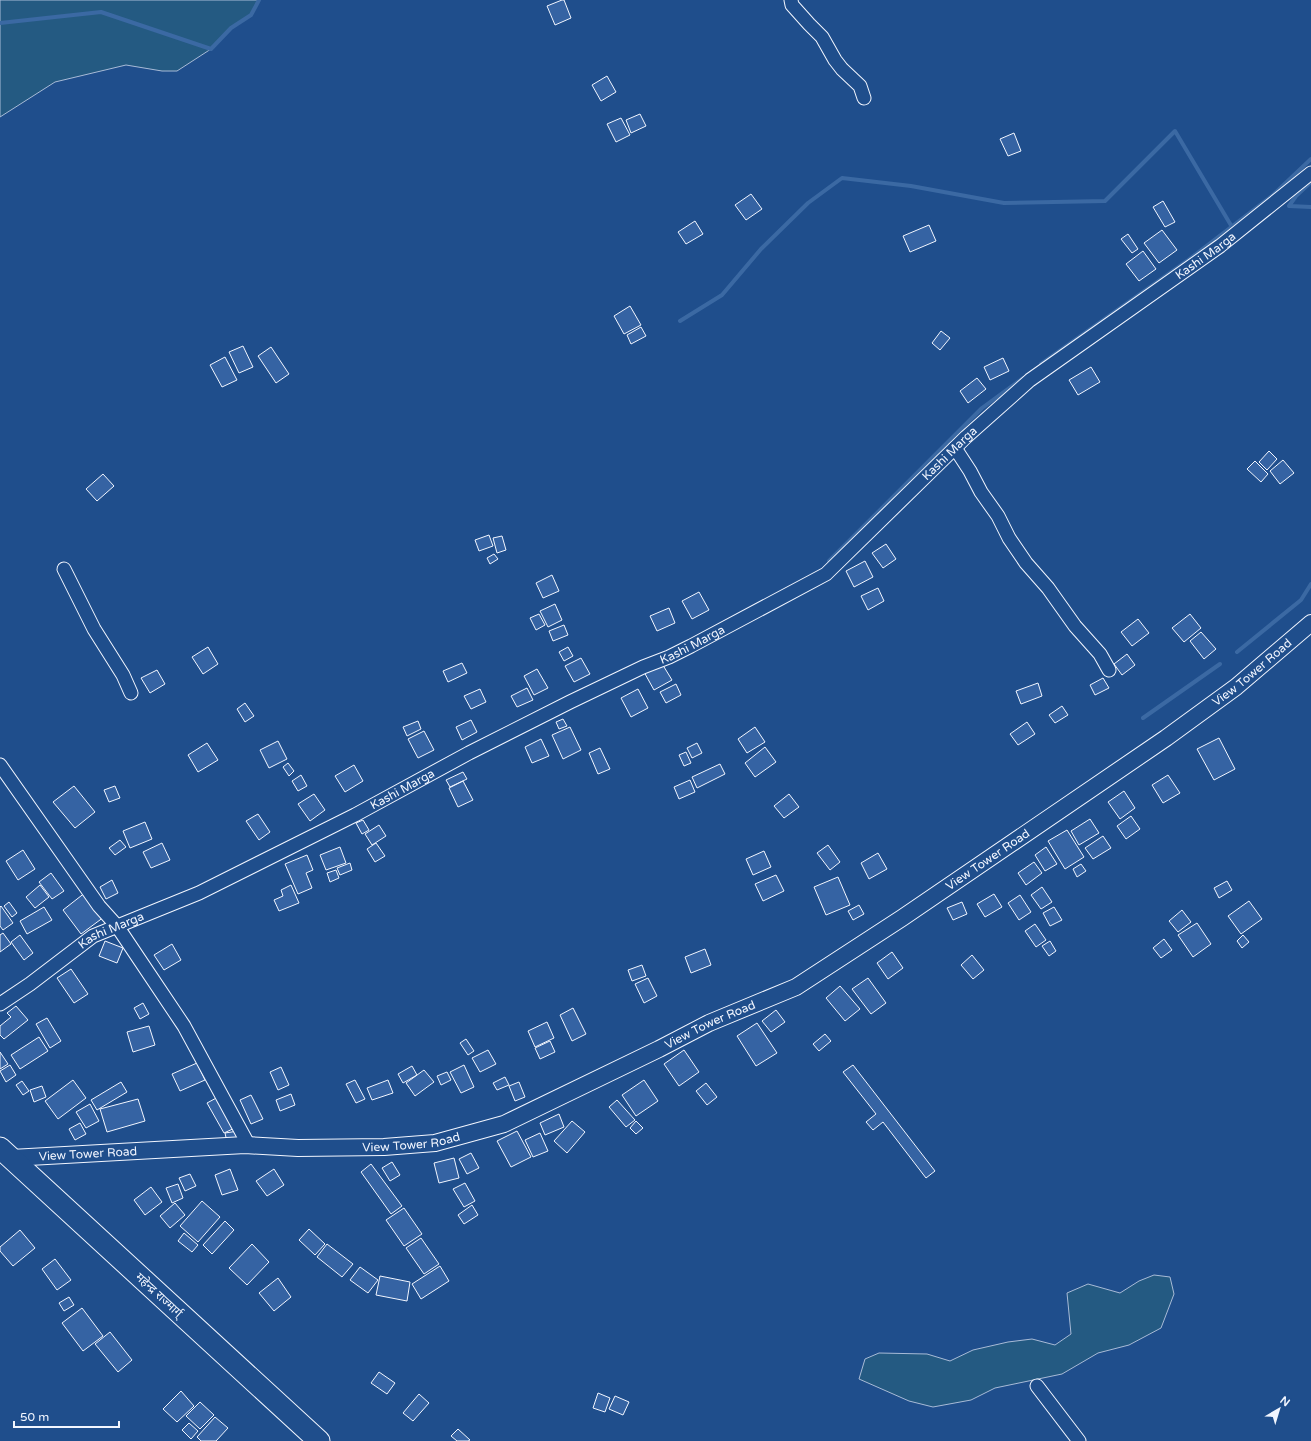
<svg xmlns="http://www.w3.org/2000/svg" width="1311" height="1441" viewBox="0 0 1311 1441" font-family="'Varela Round','Noto Sans Devanagari',sans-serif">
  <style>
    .green { fill: #245a82; stroke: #a8bbd7 }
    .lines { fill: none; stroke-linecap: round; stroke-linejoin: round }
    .stream { stroke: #3b69a3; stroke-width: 4 }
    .building { fill: #3563a3; stroke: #f2f6ff }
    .minor-casing { stroke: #f2f6ff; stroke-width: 15 }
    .tertiary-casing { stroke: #f2f6ff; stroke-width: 18 }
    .trunk-casing { stroke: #f2f6ff; stroke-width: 23 }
    .minor { stroke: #1f4e8c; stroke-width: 13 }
    .tertiary { stroke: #1f4e8c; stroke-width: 16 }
    .trunk { stroke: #1f4e8c; stroke-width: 21 }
    .labels { text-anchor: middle; stroke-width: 3; stroke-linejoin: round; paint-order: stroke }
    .street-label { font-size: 12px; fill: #f2f6ff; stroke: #1f4e8c }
  </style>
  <rect width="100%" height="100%" fill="#1f4e8c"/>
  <!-- green -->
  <path class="green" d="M0 0H259L251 15 231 28 211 49 177 71H162L126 65 55 82 0 117Z
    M1154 1275 1170 1277 1174 1294 1161 1328 1129 1345 1098 1353 1062 1374 995 1388 971 1400 933 1407 909 1401 859 1379 865 1359 879 1353 927 1354 950 1361 973 1350 1008 1342 1032 1339 1055 1345 1071 1334 1067 1293 1088 1284 1120 1293 1139 1281Z"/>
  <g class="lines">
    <!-- stream -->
    <path class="stream" d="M0 23 101 12 211 49 231 28 251 15 259 0
      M1289 206 1296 196 1311 182
      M1289 206 1311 207
      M680 321 722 295 761 249 808 203 842 178 911 186 1004 203 1105 201 1175 131 1232 227
      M1041 364 1187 261 1273 195 1311 159
      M829 561 982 408 1023 378
      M1237 652 1301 600 1311 584
      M1143 718 1220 664"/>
  </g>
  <!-- building -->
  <path class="building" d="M562 0H564L571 18 555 25 547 6Z
    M607 76 616 92 601 101 592 85Z
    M640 114 646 126 631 133 626 120Z
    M621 118 630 135 616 142 607 124Z
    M1014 133 1021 151 1008 156 1000 139Z
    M751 194 762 209 746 220 735 205Z
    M1163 201 1175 222 1165 227 1153 207Z
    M695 221 703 234 686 244 678 232Z
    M929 225 936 241 910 252 903 236Z
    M1162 230 1177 250 1159 263 1144 243Z
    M1128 234 1138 249 1132 253 1121 239Z
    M1143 251 1156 269 1139 281 1126 264Z
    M630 306 641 325 624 334 614 316Z
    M641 327 646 336 631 344 627 335Z
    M941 331 950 338 940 350 932 343Z
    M243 346 253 367 239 373 229 352Z
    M271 347 289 374 276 383 258 356Z
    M225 357 237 380 222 387 210 365Z
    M1003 358 1009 371 990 380 984 367Z
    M1091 367 1100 382 1078 395 1069 380Z
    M977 378 986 389 968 403 960 391Z
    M1269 451 1277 459 1267 470 1259 462Z
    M1283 460 1294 473 1280 484 1270 471Z
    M1255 461 1268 474 1261 482 1247 469Z
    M103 474 114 486 97 501 86 489Z
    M489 535 493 546 479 551 475 540Z
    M502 536 506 550 497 553 493 538Z
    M886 544 896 559 883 568 872 553Z
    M494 554 498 559 490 564 487 558Z
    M865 561 873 577 854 587 846 571Z
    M552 575 559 591 543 598 536 583Z
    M878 588 884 601 868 610 861 596Z
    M699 592 709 610 692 619 682 601Z
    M555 604 562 620 548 627 540 611Z
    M669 608 675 623 657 631 650 616Z
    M539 614 545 625 536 630 530 618Z
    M1190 614 1201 628 1184 642 1172 628Z
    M1138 619 1149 633 1132 646 1121 632Z
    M564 625 568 635 553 641 549 631Z
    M1201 632 1216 649 1204 659 1190 641Z
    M208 647 218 664 203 674 192 657Z
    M568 647 573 656 564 661 559 652Z
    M1127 654 1135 665 1122 675 1114 664Z
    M581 658 590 674 574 682 565 666Z
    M661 662 672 680 654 690 644 672Z
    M462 663 467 673 448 682 443 671Z
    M537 669 548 688 534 695 524 676Z
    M157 670 165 684 150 693 141 678Z
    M1103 678 1109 688 1095 695 1090 685Z
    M1038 683 1042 696 1021 704 1016 691Z
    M676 684 681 695 666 703 660 692Z
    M527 688 533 700 517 707 511 696Z
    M480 689 486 702 471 709 464 696Z
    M638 689 648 708 631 717 621 698Z
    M245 703 254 716 245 722 237 709Z
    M1062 706 1068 715 1055 723 1049 715Z
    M563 719 567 726 559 729 556 722Z
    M471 720 477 732 462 740 456 727Z
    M418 721 421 729 407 736 403 727Z
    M1027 722 1035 734 1018 745 1010 734Z
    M570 727 581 750 563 759 552 735Z
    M755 727 765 742 747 753 738 739Z
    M424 731 434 750 418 758 408 739Z
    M1219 738 1235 769 1214 780 1197 749Z
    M541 739 549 756 532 763 525 747Z
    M278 741 287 759 269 768 260 750Z
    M207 743 218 760 198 772 188 755Z
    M697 743 702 753 692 758 687 748Z
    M765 747 776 762 755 777 745 763Z
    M600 748 610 769 598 774 589 753Z
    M686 752 691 763 684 766 679 755Z
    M288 763 294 771 289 776 283 767Z
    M720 764 725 774 697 788 692 777Z
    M354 765 363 781 345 792 335 776Z
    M463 772 467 779 450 787 446 780Z
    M301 775 307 786 298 791 292 781Z
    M1168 775 1180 793 1163 803 1152 785Z
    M690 780 695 792 679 799 674 787Z
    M463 781 473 800 458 807 449 788Z
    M74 786 95 812 75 828 53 802Z
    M115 786 120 798 109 802 104 790Z
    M1124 791 1135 808 1120 819 1108 802Z
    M314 794 325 810 310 821 298 804Z
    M789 794 799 807 784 818 774 806Z
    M258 814 270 832 259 840 246 821Z
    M1131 816 1140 829 1126 839 1117 826Z
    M1090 819 1099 833 1079 845 1071 831Z
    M363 820 369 830 362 834 356 823Z
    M145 822 152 839 130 848 123 831Z
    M379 825 386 836 372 845 365 834Z
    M1067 830 1084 857 1065 869 1048 841Z
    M1103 836 1111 848 1093 859 1085 848Z
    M120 840 126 847 115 855 109 848Z
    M162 843 170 860 151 868 143 852Z
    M376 843 385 856 375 862 367 849Z
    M828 845 840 862 830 870 817 853Z
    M340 847 346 863 326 870 320 855Z
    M1046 847 1057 864 1045 871 1035 855Z
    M23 850 35 869 18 880 6 861Z
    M764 851 771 867 753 875 746 859Z
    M878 853 887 869 869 879 861 863Z
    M307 855 313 870 306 873 312 888 298 894 285 864Z
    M1034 862 1042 873 1026 885 1018 873Z
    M350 863 352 870 340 875 337 868Z
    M1081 864 1086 871 1077 877 1073 869Z
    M336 870 339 878 330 882 327 873Z
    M51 873 64 891 52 899 39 882Z
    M776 875 784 891 763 901 755 884Z
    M838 877 850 905 826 915 814 887Z
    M112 880 118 893 106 899 100 887Z
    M1227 881 1232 890 1219 898 1214 888Z
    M40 885 49 897 35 908 26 897Z
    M291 885 299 903 279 911 274 900 283 896 281 890Z
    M1042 887 1052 902 1041 909 1031 895Z
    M86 892 104 917 81 934 63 910Z
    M994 894 1002 907 985 917 977 904Z
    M1020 895 1031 912 1019 920 1008 903Z
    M1249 901 1262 919 1241 934 1228 916Z
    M9 902 17 913 12 917 4 906Z
    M962 902 967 914 953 920 947 908Z
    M859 905 864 914 853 920 848 911Z
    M1 906 13 923 3 930 0 926V907Z
    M44 907 52 920 27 934 20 921Z
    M1054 907 1062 920 1050 926 1043 913Z
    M1182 910 1191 922 1178 932 1169 921Z
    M1197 923 1211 944 1193 957 1178 935Z
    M1035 924 1046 940 1036 947 1025 931Z
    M3 933 11 944 0 952V935Z
    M20 935 33 953 24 960 11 942Z
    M1243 935 1249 942 1242 948 1237 941Z
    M1164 939 1172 950 1161 958 1153 948Z
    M105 941 123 948 117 963 99 956Z
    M1050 941 1056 951 1049 956 1042 946Z
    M172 944 181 960 164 970 154 955Z
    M705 949 711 965 691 973 685 957Z
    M892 952 903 968 888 979 877 963Z
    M972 955 984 970 973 979 961 965Z
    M642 965 646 976 632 981 628 970Z
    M71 969 88 994 74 1003 57 978Z
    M648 978 657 996 644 1003 635 984Z
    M868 978 886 1003 871 1014 852 989Z
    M840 986 860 1009 845 1021 826 998Z
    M143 1003 149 1014 140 1019 134 1008Z
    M16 1006 28 1020 4 1039 0 1035V1026L11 1017 7 1013Z
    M573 1008 586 1034 572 1041 560 1015Z
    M776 1010 785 1022 771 1032 762 1021Z
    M47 1018 61 1041 50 1048 36 1024Z
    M547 1022 554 1038 535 1047 528 1031Z
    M757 1023 777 1053 756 1066 737 1036Z
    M149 1026 155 1045 133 1052 127 1032Z
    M825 1034 831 1041 819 1051 813 1044Z
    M39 1037 48 1051 20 1069 11 1055Z
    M466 1039 474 1051 468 1055 460 1043Z
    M550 1041 555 1052 540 1059 535 1048Z
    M488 1050 496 1064 480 1072 472 1058Z
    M684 1050 699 1072 679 1086 664 1064Z
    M0 1052 8 1064 0 1069Z
    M197 1063 205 1080 180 1091 172 1074Z
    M10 1065 16 1075 6 1082 0 1071Z
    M464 1065 474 1087 461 1093 450 1072Z
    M853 1065 935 1171 926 1178 883 1122 873 1130 866 1122 876 1114 843 1072Z
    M412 1066 417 1075 403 1083 398 1074Z
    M281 1067 289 1085 278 1090 270 1072Z
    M424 1070 434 1082 415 1096 406 1083Z
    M447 1072 451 1080 441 1085 437 1076Z
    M505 1077 509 1085 497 1090 493 1083Z
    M73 1080 86 1098 58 1119 45 1101Z
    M355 1080 365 1099 356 1103 346 1084Z
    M388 1080 393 1093 372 1100 367 1088Z
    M644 1080 658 1101 636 1116 622 1095Z
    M22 1081 29 1091 23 1095 16 1085Z
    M121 1082 127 1092 97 1110 91 1100Z
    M519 1082 525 1097 515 1101 509 1086Z
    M706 1083 717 1097 707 1105 696 1091Z
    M42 1086 46 1097 34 1102 30 1090Z
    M291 1094 295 1105 280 1111 276 1100Z
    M251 1095 263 1119 251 1124 240 1100Z
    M220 1096 237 1127 224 1133 207 1103Z
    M138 1099 145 1121 107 1132 100 1109Z
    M617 1100 635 1120 626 1127 609 1107Z
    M90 1104 99 1121 86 1128 76 1112Z
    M559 1114 564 1127 545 1135 540 1123Z
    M572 1121 585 1132 567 1153 554 1141Z
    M636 1121 643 1128 636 1134 630 1128Z
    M80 1123 86 1134 75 1140 69 1129Z
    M238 1131 240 1139 227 1142 225 1133Z
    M517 1131 531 1157 511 1167 497 1141Z
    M540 1133 548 1151 533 1157 525 1140Z
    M471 1153 479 1168 467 1174 459 1159Z
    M454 1158 459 1178 439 1183 434 1163Z
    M392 1162 400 1175 390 1181 382 1168Z
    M371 1164 402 1206 391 1214 361 1172Z
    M230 1169 238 1190 222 1195 215 1175Z
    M274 1169 284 1185 267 1196 256 1181Z
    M190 1174 196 1186 185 1191 179 1178Z
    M465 1183 475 1201 464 1207 453 1189Z
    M178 1184 183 1198 172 1203 166 1188Z
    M151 1187 162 1202 145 1215 134 1200Z
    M202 1201 220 1217 198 1242 180 1226Z
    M175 1203 185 1215 170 1228 160 1216Z
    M472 1205 478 1215 464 1224 458 1215Z
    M404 1208 422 1234 404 1246 386 1220Z
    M225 1221 234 1230 212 1254 203 1245Z
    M309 1229 325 1244 315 1255 299 1240Z
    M20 1230 35 1248 13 1266 0 1251V1247Z
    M184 1233 198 1245 192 1252 178 1241Z
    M421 1238 439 1264 424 1274 406 1248Z
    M252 1244 269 1262 247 1285 229 1268Z
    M327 1244 353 1264 342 1277 317 1257Z
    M55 1259 71 1280 57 1290 42 1269Z
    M440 1266 449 1281 421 1299 412 1284Z
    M360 1267 378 1280 368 1293 350 1280Z
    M380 1276 410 1282 407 1301 376 1295Z
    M278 1278 291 1297 274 1311 259 1293Z
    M69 1297 74 1305 64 1311 59 1303Z
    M82 1308 103 1336 83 1351 62 1323Z
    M110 1332 132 1360 118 1372 95 1344Z
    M379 1372 395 1383 387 1394 371 1383Z
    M181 1391 194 1406 177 1422 163 1409Z
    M598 1393 610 1398 605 1412 593 1408Z
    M419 1394 429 1403 413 1421 403 1413Z
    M615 1396 629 1402 623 1415 609 1409Z
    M200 1402 214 1415 200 1429 186 1416Z
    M215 1417 228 1428 216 1441H201L197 1437Z
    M189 1423 198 1431 191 1439 182 1430Z
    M458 1429 470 1440 468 1441H457L451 1436Z"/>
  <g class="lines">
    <!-- minor casing -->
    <g class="minor-casing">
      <g id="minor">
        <path d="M791 0 792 5 809 24 822 37 835 60 842 69 860 86 864 98"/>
        <path d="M955 448 970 471 981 492 998 516 1009 538 1026 563 1048 588 1075 626 1100 654 1109 670"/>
        <path d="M64 569 94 629 123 675 131 693"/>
        <path d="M0 765 99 906 117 926 184 1026 247 1142 245 1145"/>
        <path id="s1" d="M0 1004 30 984 93 936 199 893 355 815 469 753 570 702 643 667 669 657 691 646 826 574 966 437 1030 380 1220 246 1311 173"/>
        <path d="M1037 1386 1079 1441"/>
      </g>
    </g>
    <!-- tertiary casing -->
    <g class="tertiary-casing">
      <g id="tertiary">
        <path id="s2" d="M11 1158 245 1145 298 1148 384 1147 435 1143 504 1124 659 1049 709 1023 796 987 902 918 1166 738 1236 687 1311 623"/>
      </g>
    </g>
    <!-- trunk casing -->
    <g class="trunk-casing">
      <path id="trunk" d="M0 1148 319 1441"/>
    </g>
    <!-- minor -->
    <use href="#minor" class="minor"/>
    <!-- tertiary -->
    <use href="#tertiary" class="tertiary"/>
    <!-- trunk -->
    <use href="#trunk" class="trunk"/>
  </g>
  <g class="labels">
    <!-- street labels -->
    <g class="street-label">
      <text dy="4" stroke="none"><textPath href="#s1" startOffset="1430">Kashi Marga</textPath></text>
      <text dy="4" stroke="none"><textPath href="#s1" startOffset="1106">Kashi Marga</textPath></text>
      <text dy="4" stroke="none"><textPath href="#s1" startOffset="782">Kashi Marga</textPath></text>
      <text dy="4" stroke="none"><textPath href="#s2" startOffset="1373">View Tower Road</textPath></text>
      <text dy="4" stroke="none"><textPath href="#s1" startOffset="458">Kashi Marga</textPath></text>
      <text dy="4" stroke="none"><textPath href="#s2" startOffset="1049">View Tower Road</textPath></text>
      <text dy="4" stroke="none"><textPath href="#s1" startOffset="134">Kashi Marga</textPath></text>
      <text dy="4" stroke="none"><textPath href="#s2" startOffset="725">View Tower Road</textPath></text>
      <text dy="4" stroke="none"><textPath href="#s2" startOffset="401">View Tower Road</textPath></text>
      <text dy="4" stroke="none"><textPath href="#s2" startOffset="77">View Tower Road</textPath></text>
      <text transform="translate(159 1295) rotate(43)" y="4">महेन्द्र राज्मार्ग्</text>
    </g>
  </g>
  <!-- north arrow -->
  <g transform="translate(1279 1409) rotate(38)" stroke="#1f4e8c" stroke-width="3" paint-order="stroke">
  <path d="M0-3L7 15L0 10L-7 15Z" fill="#f2f6ff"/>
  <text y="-6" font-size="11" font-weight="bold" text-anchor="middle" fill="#f2f6ff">N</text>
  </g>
  <!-- scale -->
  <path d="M14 1421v6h105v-6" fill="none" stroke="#f2f6ff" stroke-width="2"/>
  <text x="20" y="1421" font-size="12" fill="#f2f6ff" stroke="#1f4e8c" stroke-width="3" paint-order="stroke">50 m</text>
</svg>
